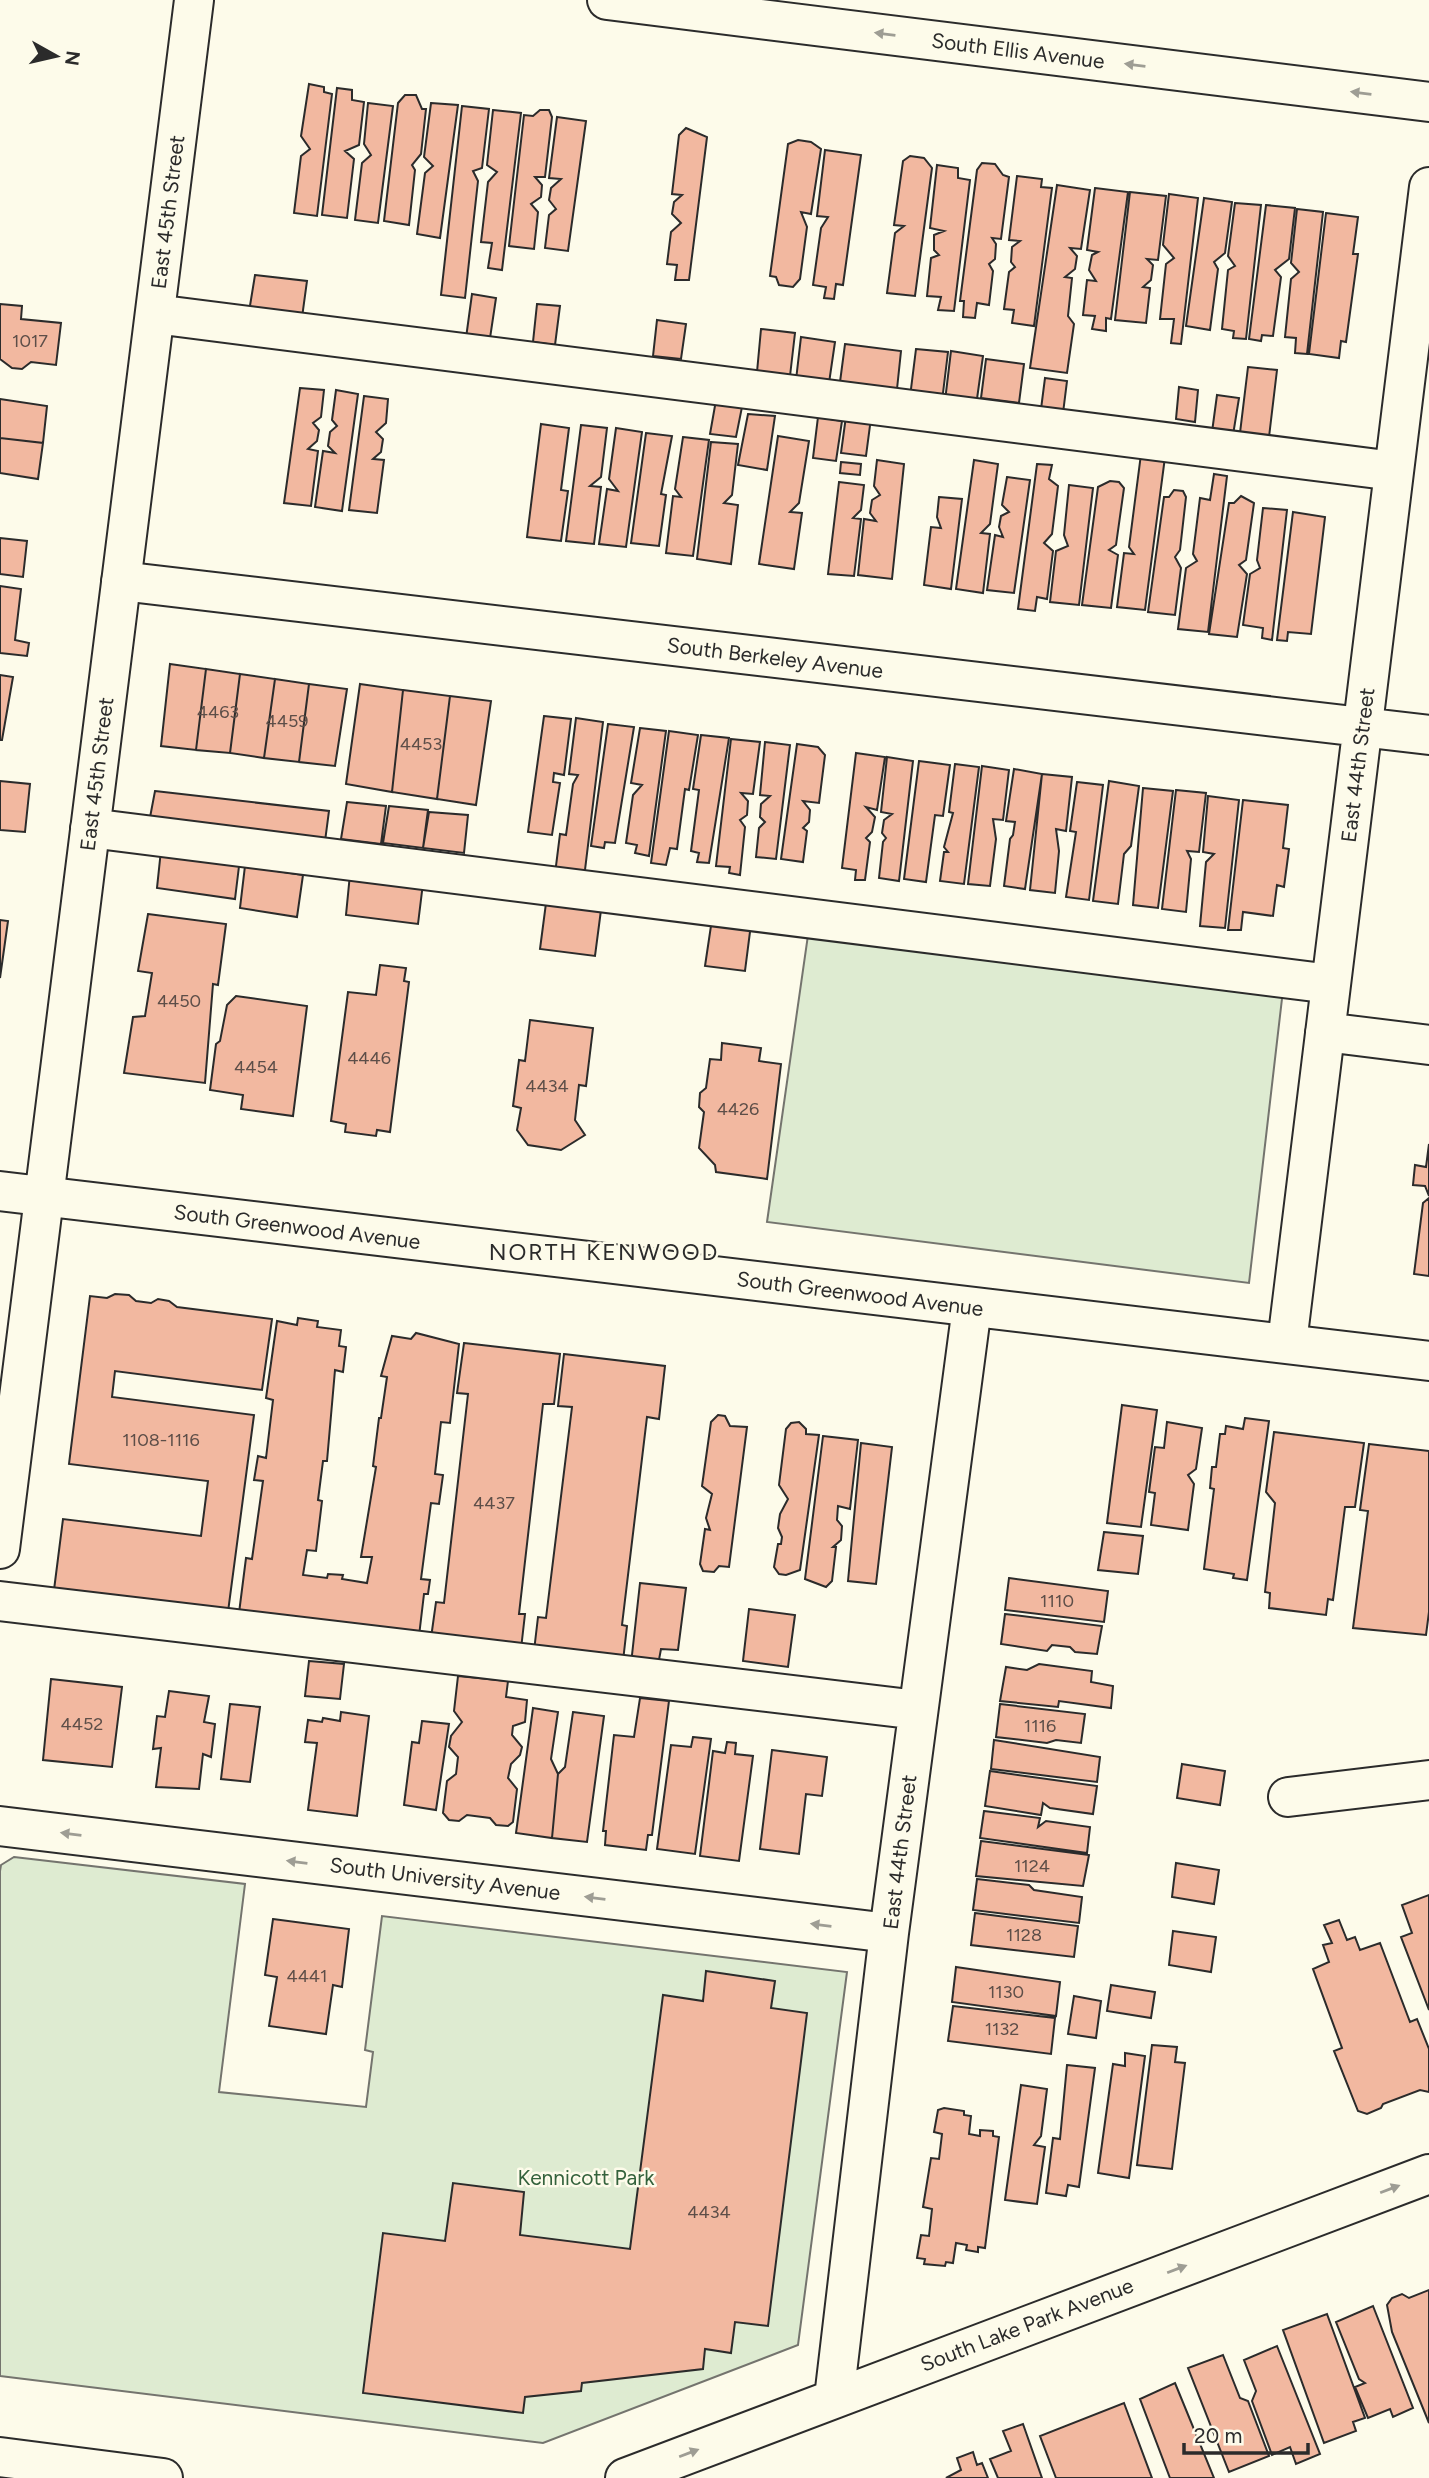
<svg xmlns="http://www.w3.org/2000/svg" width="1429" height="2478" viewBox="0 0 1429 2478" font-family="Figtree,sans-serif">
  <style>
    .green { fill: #deebd1; stroke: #74746e; stroke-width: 2 }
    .building { fill: #f2b8a0; stroke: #2b2b2b; stroke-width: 2 }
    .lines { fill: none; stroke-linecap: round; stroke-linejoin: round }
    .minor-casing { stroke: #2b2b2b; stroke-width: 42 }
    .minor { stroke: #fdfbea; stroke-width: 38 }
    .oneway { fill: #9e9d94 }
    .labels { text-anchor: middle; stroke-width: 5; stroke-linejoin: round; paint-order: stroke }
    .number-label { font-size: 18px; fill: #5d4e48 }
    .street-label { font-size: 21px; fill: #2b2b2b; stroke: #fdfbea }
    .park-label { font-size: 21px; fill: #34623c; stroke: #fdfbea }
    .neighbourhood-label { font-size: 23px; letter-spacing: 2px; fill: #2b2b2b; stroke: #fdfbea }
  </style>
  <rect width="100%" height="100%" fill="#fdfbea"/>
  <!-- green -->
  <path class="green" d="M809 928 1283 990 1249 1283 767 1222Z
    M14 1857 245 1884 219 2092 366 2107 373 2052 365 2050 382 1916 847 1972 798 2345 543 2443 0 2376V1871L1 1865Z"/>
  <!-- building -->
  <path class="building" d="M309 84 324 87V92L332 94 317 216 294 213 301 156 310 149 301 136Z
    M337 88 352 90V100L364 102 359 145 345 151 354 159 347 218 322 215Z
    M405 95H416L422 109H426L421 154 412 165 415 170 409 225 384 221 398 103Z
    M368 103 393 106 378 223 355 220 362 163 371 155 364 144Z
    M431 103 458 105 440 238 417 234 425 173 433 166 424 157Z
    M462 106 489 109 482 168 473 171 478 181 465 298 441 295Z
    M493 110 521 113 502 270 488 268 492 243 481 242 488 182 497 172 487 165Z
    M540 110H549L552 117 545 177H535L542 185 541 197 531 204 538 212 534 249 509 246 524 115 533 116Z
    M557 117 586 121 568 251 545 248 549 215 556 209 549 200 551 188 561 179 549 178Z
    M686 128 707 137 689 280H675L677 265 667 264 671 232 681 223 672 214 674 202 682 195 672 194 679 135Z
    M798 140 811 142 821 149 811 214 801 212 807 227 800 279 793 287 779 285 776 277 770 276 788 144Z
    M825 150 861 155 843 285 836 284 834 299 824 298 826 287 813 285 821 228 828 217 817 216Z
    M910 156 924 158 932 168 915 296 887 293 895 233 904 226 894 225 903 161Z
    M982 163 995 164 1003 175 1009 177 1001 239 992 238 996 244 995 259 989 264 993 271 989 305 977 303 975 318 963 317 964 301H960L977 170Z
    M937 165 958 168V178L970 180 954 311 938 310 941 297 927 296 931 258 939 255 934 250V235L944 231 930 228Z
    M1017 176 1042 179 1041 187 1052 188 1034 326 1012 323 1014 310 1004 309 1009 272 1015 267 1011 262 1012 247 1020 241 1009 240Z
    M1057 185 1090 190 1081 249 1070 248 1077 256 1075 269 1065 277 1072 278 1068 316 1074 324 1067 373 1030 368Z
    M1095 188 1128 192 1111 319 1106 318V331L1092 329 1095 316 1083 315 1087 280 1096 281 1089 270 1092 255 1098 252 1087 250Z
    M1130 192 1166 196 1158 260 1147 259 1153 265 1151 280 1143 287 1150 288 1146 323 1115 320Z
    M1169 194 1198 198 1181 344 1171 343 1174 319H1160L1166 264 1174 258 1163 245Z
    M1204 198 1232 202 1225 253 1214 262 1218 269 1210 330 1186 326Z
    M1235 203 1261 205 1246 339 1233 338 1234 331 1222 329 1228 270 1235 266 1228 256Z
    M1266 205 1295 208 1289 259 1275 270 1281 277 1273 336 1262 335 1261 341 1249 339Z
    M1297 209 1323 212 1307 354 1295 353 1296 338 1285 337 1291 279 1299 272 1291 263Z
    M1326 213 1358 217 1353 254H1358L1346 342 1341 341 1339 358 1309 354Z
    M255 275 307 281 301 325 248 318Z
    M472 294 496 298 489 345 466 338Z
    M0 304 22 306 21 319 61 323 56 365 31 362 22 369 12 368 0 359Z
    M537 304 560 306 555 345 533 342Z
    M657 320 686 324 681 359 653 356Z
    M761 329 795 333 790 376 757 372Z
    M801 337 835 342 829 383 796 380Z
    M845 344 901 351 897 389 840 382Z
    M916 349 948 352 942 401 910 397Z
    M951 351 983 356 976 406 945 401Z
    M986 359 1024 364 1019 403 981 398Z
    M1248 367 1277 370 1269 437 1240 433Z
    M1045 378 1067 381 1063 413 1041 409Z
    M1179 387 1198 390 1195 422 1176 419Z
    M300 388 324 390 321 417 313 423 319 430 317 441 308 449 318 451 311 506 284 503Z
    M336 390 358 394 342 511 315 507 323 451 335 453 328 446 330 432 337 426 332 420Z
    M1217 395 1239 398 1233 435 1212 432Z
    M364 396 388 399 386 423 376 432 383 439 381 452 373 459 384 460 377 513 349 510Z
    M0 399 47 406 43 443 0 438Z
    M716 400 743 402 736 437 710 434Z
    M748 414 775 416 767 470 738 465Z
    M846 416 871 418 866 456 841 453Z
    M818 417 842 421 836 461 813 458Z
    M541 424 569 428 561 490 568 491 561 541 527 537Z
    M581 425 607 428 601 477 590 486 601 487 594 544 566 541Z
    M616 428 642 432 626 547 599 544 607 489 618 491 609 479Z
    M646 433 672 436 661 494 666 495 659 546 631 543Z
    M778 436 809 441 799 503 790 512 802 513 794 569 759 564Z
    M683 437 709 440 693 556 666 553 673 496 681 497 675 489Z
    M0 438 43 443 38 479 0 473Z
    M711 442 738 444 732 495 724 503 738 505 731 564 697 559Z
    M1141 454 1165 457 1145 610 1117 607 1124 553 1134 554 1129 547Z
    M877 460 904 464 892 579 858 575 864 519 876 521 870 513 872 500 880 495 874 486Z
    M974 460 998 464 990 524 981 533 990 534 983 593 956 589Z
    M841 462 861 464 860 475 840 473Z
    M1037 464 1052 465 1049 479 1058 486 1052 534 1044 543 1053 551 1047 599 1037 597 1035 611 1018 609Z
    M1214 474 1227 476 1208 632 1178 629 1186 568 1197 561 1193 554 1200 498 1210 500Z
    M1007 477 1030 480 1014 593 987 590 995 535 1003 537 999 527 1001 516 1009 512 1002 505Z
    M1110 481 1119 482 1124 488 1116 545 1109 550 1118 555 1111 608 1082 605 1098 487Z
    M839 482 864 485 861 510 853 518 861 519 854 576 828 574Z
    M1069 485 1093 488 1079 605 1050 602 1056 551 1068 546 1064 535Z
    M1174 490 1183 491 1186 497 1180 550 1175 557 1181 568 1175 615 1148 612 1164 497H1169Z
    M1241 496 1254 503 1246 560 1239 565 1247 574 1237 637 1209 634 1229 503H1234Z
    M939 497 962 499 951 589 924 585 931 527 941 528 937 517Z
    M1263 508 1287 510 1272 640 1262 638 1263 628 1243 625 1250 574 1260 568 1257 560Z
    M1293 512 1325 517 1311 634 1288 632 1287 641 1277 640Z
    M0 538 27 541 23 577 0 574Z
    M0 586 21 589 15 640 29 643 27 656 0 653Z
    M170 664 206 669 196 750 161 746Z
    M206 669 240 674 230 753 196 750Z
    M240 674 275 679 264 758 230 753Z
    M0 675 13 677 2 740H0Z
    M275 679 309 684 299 762 264 758Z
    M309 684 347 689 335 766 299 762Z
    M360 684 403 690 392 792 346 784Z
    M403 690 450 696 437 799 392 792Z
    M450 696 491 701 476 805 437 799Z
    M544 716 571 719 564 775 554 773 553 782 560 783 552 835 528 832Z
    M576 718 603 722 584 878 555 874 560 834 566 835 573 784 578 775 569 774Z
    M608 724 634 727 615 843 605 842 604 848 591 846Z
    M640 728 666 731 649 856 635 853 637 845 626 843 633 795 642 785 631 783Z
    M669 731 698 735 689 790 685 789 677 849 670 848 666 865 651 863Z
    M701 735 729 738 709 863 697 862 699 853 691 851 699 790 693 789Z
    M731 739 760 742 753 794 741 793 748 801 747 815 740 820 745 827 740 875 729 873 730 867 716 866Z
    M765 742 790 745 776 859 756 857 759 828 765 822 760 817 761 804 770 796 760 795Z
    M797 744 818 747 825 755 819 803 803 801 810 810 809 822 803 828 807 831 803 862 781 859Z
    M856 753 885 757 877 810 866 807 875 817 872 832 866 838 870 842 865 880H855L856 870 842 868Z
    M887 757 913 761 899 881 879 878 883 842 886 838 882 833 884 820 892 814 881 812Z
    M919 761 950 765 943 816 935 815 926 882 904 879Z
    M955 764 979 767 964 884 940 881 944 852H948L944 847 953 813 949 812Z
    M982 766 1009 770 1003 820 993 819 996 839 990 886 968 884Z
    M1014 769 1042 774 1025 889 1004 886 1010 839 1013 835 1015 822 1006 821Z
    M1042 774 1072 777 1066 831 1056 829 1059 851 1055 893 1030 890Z
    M0 781 30 784 25 832 0 830Z
    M1109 781 1139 786 1131 846 1124 854 1118 904 1093 901Z
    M1077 782 1103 785 1089 900 1066 897 1076 832 1070 831Z
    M1143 788 1173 791 1158 908 1133 905Z
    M1176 790 1206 793 1199 852 1187 851 1191 859 1186 912 1162 909Z
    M155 791 329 811 324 849 148 828Z
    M1208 796 1239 800 1225 928 1200 926 1206 862 1214 854 1203 852Z
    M1243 800 1288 805 1283 848 1289 849 1284 887 1277 885 1273 916 1243 912 1241 930H1228Z
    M347 802 386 806 381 844 341 839Z
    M389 806 428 810 423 848 383 843Z
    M429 812 468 815 464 853 423 848Z
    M161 850 240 858 235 899 157 888Z
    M245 866 303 875 297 917 240 908Z
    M350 874 423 883 418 924 346 915Z
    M546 903 601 910 595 956 540 949Z
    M148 914 226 924 218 985 213 984 205 1083 124 1073 133 1017 145 1016 152 973 138 971Z
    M712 919 751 924 745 971 705 966Z
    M0 920 8 921 0 978Z
    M380 965 406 968 404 981 409 982 390 1132 377 1130 376 1136 345 1132 346 1124 331 1121 348 992 376 995Z
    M236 996 307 1006 293 1116 241 1109 243 1095 210 1090 216 1044 220 1041 227 1005Z
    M530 1020 593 1028 586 1086 579 1085 575 1120 585 1135 561 1150 528 1145 517 1130 521 1108 513 1106 519 1060 525 1061Z
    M722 1043 761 1048 759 1061 781 1064 767 1179 716 1172 715 1165 699 1148 704 1112 699 1107 700 1093 706 1088 710 1059 721 1060Z
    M1429 1144V1196L1425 1186 1413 1185 1415 1165 1426 1167Z
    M1429 1198V1276L1414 1274 1423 1203Z
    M115 1294 129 1295 136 1301 151 1303 158 1299 169 1301 177 1307 272 1319 262 1390 115 1371 112 1397 254 1415 228 1612 54 1590 63 1519 201 1536 208 1481 69 1464 90 1296 107 1298Z
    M298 1318 318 1321 317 1327 341 1330 339 1346 346 1347 343 1372 335 1370 327 1461H323L318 1500 322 1501 316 1551 307 1550 303 1575 327 1578 328 1574 343 1575 342 1579 367 1583 372 1557H361L376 1467 373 1466 379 1418H381L387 1377 381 1376 392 1336 411 1339 416 1333 459 1344 450 1423 441 1422 435 1474 443 1475 439 1504 431 1503 421 1579 430 1580 428 1594H424L419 1636 239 1613 246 1558 252 1559 263 1481 254 1480 258 1456 266 1458 273 1400 266 1398 277 1321 297 1325Z
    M464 1343 560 1354 554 1404H543L519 1614H525L521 1649 431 1638 436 1602 444 1603 468 1394 457 1393Z
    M564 1354 665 1366 659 1419 647 1417 622 1625 627 1626 623 1661 534 1651 538 1617 546 1618 572 1407 558 1406Z
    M1122 1405 1157 1410 1141 1527 1107 1523Z
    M718 1415 725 1416 730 1426 747 1427 729 1567 719 1566 714 1572 703 1571 700 1564 705 1529 710 1530 706 1518 712 1494 702 1486 711 1422Z
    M1245 1418 1269 1421 1247 1580 1233 1578 1234 1574 1204 1569 1214 1489 1210 1488 1212 1467H1216L1220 1434H1225L1226 1426 1243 1429Z
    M799 1422 806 1429V1434L819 1435 800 1570 786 1575 779 1574 774 1567 778 1544H781L782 1537 778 1528 780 1514 788 1499 779 1485 786 1429 791 1423Z
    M1167 1422 1202 1428 1196 1469 1188 1475 1194 1484 1188 1530 1151 1525 1155 1493 1149 1492 1155 1447 1164 1448Z
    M1274 1432 1364 1443 1355 1507H1345L1333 1600 1328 1599 1326 1615 1269 1608 1270 1593 1265 1592 1275 1503 1266 1492Z
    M823 1436 858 1440 850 1509 838 1506 837 1520 842 1526 841 1540 833 1547H836L832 1581 826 1587 805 1579Z
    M861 1443 892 1447 876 1584 848 1581Z
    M1369 1444 1429 1451V1612L1426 1635 1353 1628 1368 1511 1360 1510Z
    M1104 1532 1143 1536 1138 1574 1098 1570Z
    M1009 1578 1108 1591 1104 1622 1005 1610Z
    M640 1583 686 1588 678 1650 661 1649 658 1665 631 1664Z
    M749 1609 795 1615 788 1667 743 1661Z
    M1005 1614 1102 1626 1097 1654 1075 1652 1070 1647 1052 1645 1047 1651 1001 1644Z
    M309 1661 344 1664 340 1699 305 1696Z
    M1039 1664 1092 1671 1091 1682 1113 1686 1111 1708 1059 1701 1058 1707 1000 1701 1006 1667 1027 1670Z
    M458 1676 508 1681 506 1697 527 1700 525 1722 513 1726 512 1735 522 1747 520 1755 511 1764 508 1778 517 1789 513 1822 508 1826 496 1825 490 1818 467 1815 459 1821 449 1820 443 1813 447 1781 456 1774 458 1757 449 1747 451 1736 462 1722 454 1711Z
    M51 1679 122 1687 112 1767 43 1760Z
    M169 1691 209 1696 204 1722 215 1724 211 1757 203 1754 199 1789 156 1787 161 1748 153 1749 157 1716 165 1717Z
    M640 1698 669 1701 652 1835H648L646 1850 605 1845 606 1831H603L614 1735 634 1737Z
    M230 1704 260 1707 250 1782 221 1779Z
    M1000 1704 1085 1714 1081 1743 1056 1740 1047 1743 996 1737Z
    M533 1708 558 1712 551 1759 558 1774 552 1838 516 1833Z
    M341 1712 369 1716 357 1816 308 1810 317 1743 305 1742 308 1720 322 1722 323 1718 340 1721Z
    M573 1712 604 1716 587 1842 552 1838 558 1774 565 1767Z
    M422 1721 449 1724 436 1810 404 1805 412 1742 419 1743Z
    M693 1737 711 1739 695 1854 657 1849 671 1745 691 1747Z
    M994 1740 1100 1757 1097 1782 991 1769Z
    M727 1742 736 1743 735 1754 753 1756 739 1861 700 1856 713 1751 725 1753Z
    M772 1750 827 1757 822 1796 806 1794 799 1854 760 1849Z
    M1182 1764 1225 1771 1220 1805 1177 1798Z
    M990 1771 1097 1786 1093 1814 1050 1808 1043 1803 1041 1815 985 1806Z
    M984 1811 1040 1818 1038 1827 1046 1821 1090 1827 1087 1853 980 1838Z
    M981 1841 1089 1855 1083 1886 976 1876Z
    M1176 1863 1219 1870 1214 1904 1172 1897Z
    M977 1879 1029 1885 1034 1890 1082 1897 1079 1923 973 1910Z
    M1429 1895V2010L1401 1937 1412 1933 1402 1905Z
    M975 1913 1078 1926 1074 1957 971 1945Z
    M273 1919 349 1929 342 1987 333 1985 326 2034 269 2026 277 1977 265 1975Z
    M1339 1920 1347 1940 1355 1937 1360 1950 1380 1943 1410 2022 1417 2019 1429 2049V2092L1420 2090 1383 2104 1381 2108 1367 2114 1358 2111 1334 2051 1342 2048 1313 1969 1329 1962 1323 1945 1332 1943 1324 1925Z
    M1173 1931 1216 1937 1211 1972 1169 1965Z
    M956 1967 1060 1982 1056 2016 952 2002Z
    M706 1971 775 1981 771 2008 807 2013 768 2326 735 2322 731 2353 705 2349 703 2369 582 2383 581 2391 525 2397 523 2413 363 2393 383 2233 445 2241 453 2183 524 2192 520 2235 630 2249 663 1995 703 2001Z
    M1111 1985 1155 1992 1151 2018 1107 2011Z
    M1074 1996 1101 2001 1096 2038 1068 2034Z
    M953 2006 1055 2018 1051 2054 948 2041Z
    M1152 2045 1177 2047 1175 2062 1185 2063 1172 2169 1137 2165Z
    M1125 2053 1145 2056 1129 2178 1098 2173 1113 2064 1125 2066Z
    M1067 2065 1095 2068 1079 2187 1068 2185 1066 2196 1046 2193 1053 2138 1060 2139Z
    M1021 2085 1047 2089 1041 2136 1034 2145 1045 2147 1037 2204 1005 2200Z
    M944 2108 964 2111V2115L971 2116 969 2134 980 2136V2130L993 2131V2136L999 2137 985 2248 978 2247V2252L966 2250 967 2245 956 2243 953 2263 946 2262 945 2266 924 2264 925 2259 917 2258 921 2235 929 2236 932 2209 923 2207 931 2158 939 2159 942 2134 934 2132 938 2110Z
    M1429 2290V2423L1392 2332 1387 2305 1392 2298 1402 2294 1409 2298Z
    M1373 2306 1413 2408 1393 2417 1390 2409 1368 2418 1355 2387 1365 2383 1359 2379 1336 2322Z
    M1327 2314 1365 2418 1353 2422 1356 2431 1324 2443 1283 2330Z
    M1277 2346 1320 2454 1296 2464 1290 2447 1272 2455 1252 2401 1256 2391 1244 2360Z
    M1223 2355 1240 2398 1248 2401 1269 2456 1229 2472 1188 2368Z
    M1175 2383 1214 2478H1170L1140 2399Z
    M1124 2403 1152 2478H1056L1040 2436Z
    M1023 2424 1042 2478H998L990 2459 1011 2451 1003 2431Z
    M973 2452 977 2465 982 2463 988 2478H946L961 2470 957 2458Z"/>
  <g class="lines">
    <!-- minor casing -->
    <g class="minor-casing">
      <path id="minor" d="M607 0 1429 102
        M155 314 1394 471
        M121 581 1429 735
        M90 828 1331 984
        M1325 1032 1429 1045
        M0 1191 1429 1361
        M1287 1343 1429 187
        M0 1549 194 0
        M0 1601 918 1710
        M1288 1797 1429 1780
        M0 1826 889 1933
        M834 2398 889 1933 972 1307
        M0 2457 163 2478
        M625 2478 1429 2174"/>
    </g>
    <!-- minor -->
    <use href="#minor" class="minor"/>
  </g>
  <!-- one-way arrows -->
  <defs><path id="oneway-solid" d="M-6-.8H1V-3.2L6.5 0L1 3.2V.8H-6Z" transform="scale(1.75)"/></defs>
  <g class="oneway">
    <use href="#oneway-solid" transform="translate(885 34) rotate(-173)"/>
    <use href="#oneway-solid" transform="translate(1135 65) rotate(-173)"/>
    <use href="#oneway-solid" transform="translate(1361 93) rotate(-173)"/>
    <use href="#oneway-solid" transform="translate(71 1834) rotate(-173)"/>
    <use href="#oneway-solid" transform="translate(297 1862) rotate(-173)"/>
    <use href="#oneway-solid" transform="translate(595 1898) rotate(-173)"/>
    <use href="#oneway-solid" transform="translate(821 1925) rotate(-173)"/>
    <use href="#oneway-solid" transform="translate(1390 2189) rotate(-21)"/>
    <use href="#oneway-solid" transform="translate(1177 2269) rotate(-21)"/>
    <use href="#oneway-solid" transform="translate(689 2453) rotate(-21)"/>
  </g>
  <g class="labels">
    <!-- number labels -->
    <g class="number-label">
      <text x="30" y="347">1017</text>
      <text x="218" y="718">4463</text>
      <text x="287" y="727">4459</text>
      <text x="421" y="750">4453</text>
      <text x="179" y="1007">4450</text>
      <text x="369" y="1064">4446</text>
      <text x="256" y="1073">4454</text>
      <text x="547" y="1092">4434</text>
      <text x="738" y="1115">4426</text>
      <text x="161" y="1446">1108-1116</text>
      <text x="494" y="1509">4437</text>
      <text x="1057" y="1607">1110</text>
      <text x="82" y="1730">4452</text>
      <text x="1040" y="1732">1116</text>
      <text x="1032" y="1872">1124</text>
      <text x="1024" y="1941">1128</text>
      <text x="307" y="1982">4441</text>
      <text x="1006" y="1998">1130</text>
      <text x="1002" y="2035">1132</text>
      <text x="709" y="2218">4434</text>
    </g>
    <!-- street labels -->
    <g class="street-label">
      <text transform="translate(1018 51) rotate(7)" y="7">South Ellis Avenue</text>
      <text transform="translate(168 212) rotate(-83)" y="7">East 45th Street</text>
      <text transform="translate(775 658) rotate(7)" y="7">South Berkeley Avenue</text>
      <text transform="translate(1358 765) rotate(-83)" y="7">East 44th Street</text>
      <text transform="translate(97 774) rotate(-83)" y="7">East 45th Street</text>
      <text transform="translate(297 1227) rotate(7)" y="7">South Greenwood Avenue</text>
      <text transform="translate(860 1294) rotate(7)" y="7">South Greenwood Avenue</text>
      <text transform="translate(900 1852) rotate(-83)" y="7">East 44th Street</text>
      <text transform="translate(445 1879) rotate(7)" y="7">South University Avenue</text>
      <text transform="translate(1027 2325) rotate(-21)" y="7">South Lake Park Avenue</text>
    </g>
    <!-- park labels -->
    <g class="park-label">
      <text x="586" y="2185">Kennicott Park</text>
    </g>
    <!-- neighbourhood labels -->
    <g class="neighbourhood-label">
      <text x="604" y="1260">NORTH KENWOOD</text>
    </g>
  </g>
  <!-- north arrow -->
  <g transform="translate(56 56) rotate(98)" stroke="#fdfbea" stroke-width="5" paint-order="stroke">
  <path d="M0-5L12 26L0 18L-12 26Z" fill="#2b2b2b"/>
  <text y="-10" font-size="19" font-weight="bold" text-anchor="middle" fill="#2b2b2b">N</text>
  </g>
  <!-- scale -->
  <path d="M1184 2443v10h124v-10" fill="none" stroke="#2b2b2b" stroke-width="3.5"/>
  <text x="1194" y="2443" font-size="21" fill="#2b2b2b" stroke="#fdfbea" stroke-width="5" paint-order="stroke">20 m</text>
</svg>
